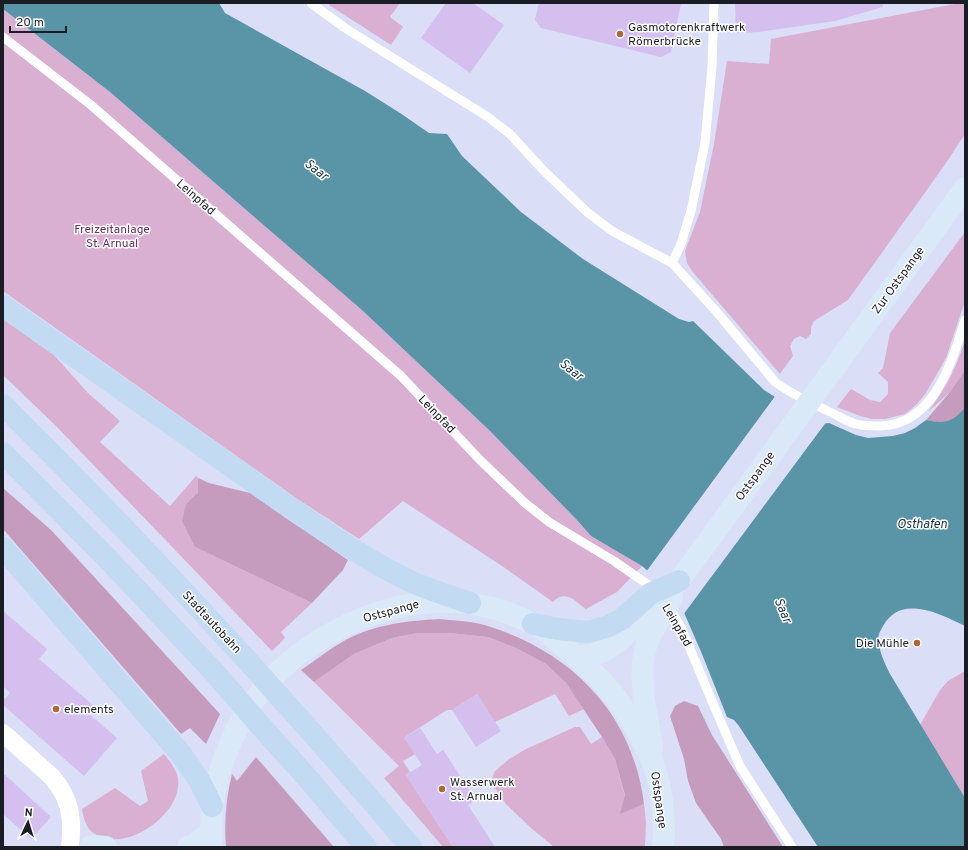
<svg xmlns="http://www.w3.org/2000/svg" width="968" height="850" viewBox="0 0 968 850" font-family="Overpass,sans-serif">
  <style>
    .green { fill: #d9b0d1 }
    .forest { fill: #c69cbe }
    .water { fill: #5994a7 }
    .pier { fill: #dadef7 }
    .building { fill: #d4bfee }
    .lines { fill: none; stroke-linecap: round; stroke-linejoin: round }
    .lane { stroke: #fff; stroke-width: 9 }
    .street { stroke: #fff; stroke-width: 18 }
    .primary { stroke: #dae9f7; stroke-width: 22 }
    .highway { stroke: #c2daf2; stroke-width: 22 }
    .poi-dot { fill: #ab6934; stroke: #fff; stroke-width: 1.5 }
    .labels { text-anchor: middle; stroke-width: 3; stroke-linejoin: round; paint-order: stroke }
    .poi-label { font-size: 12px; fill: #1b1d25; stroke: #fff; text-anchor: start }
    .street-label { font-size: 12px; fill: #1b1d25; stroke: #fff }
    .park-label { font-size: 12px; fill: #65305d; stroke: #fff }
    .water-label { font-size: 13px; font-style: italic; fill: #15323c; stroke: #fff }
  </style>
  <rect width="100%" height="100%" fill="#dadef7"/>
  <!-- green -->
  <path class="green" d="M331 3H400L390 17 403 27 391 45 329 5Z
    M960 3H965V134L944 166 848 300 814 321 811 327V334L806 339 800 336 794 339 790 346 793 356 780 374 692 271 687 263 685 251 700 212 714 144 727 61 769 64 771 39Z
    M3 9 110 92 363 311 489 430 576 519 591 536 642 566 617 592 586 609C575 601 565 589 553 602L505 568 403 501 359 539 296 498 3 291Z
    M965 232V301L946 358 926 393 917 404 905 414 885 419H872L860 416 837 407 851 389 870 400 880 402 888 394V382L878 373 883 368 890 333Z
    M3 319 54 355 88 393 120 421 100 442 170 506 196 476 198 478V492L186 504 195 547 312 603 281 632 285 638 272 651 56 426 3 375Z
    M965 340V370L950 392 928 412C946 388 956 369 965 340Z
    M418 633H449L488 637 516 648 546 664 566 683 584 709 569 716 555 694 495 722 477 694 452 710H447L405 737 415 754 403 761 410 772 406 775 453 847H443L384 778 399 766 314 682 354 654 392 638Z
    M965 671V798L920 725 940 690 948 681Z
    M575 727H580L591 744 602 737 615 759 625 796 621 813 644 804 646 822 645 847H554L531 828 506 804 493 786 492 778 495 771 509 759 526 749Z
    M164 754C172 764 180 774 178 787 175 816 133 846 105 838 99 836 93 834 89 829 85 823 83 816 82 809L115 788 140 806 148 801 141 771Z"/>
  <!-- forest -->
  <path class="forest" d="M965 370V409C950 423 946 425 926 420L950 392Z
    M198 478 209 483 250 493 348 560 343 570 312 603 195 547 182 521 186 504 198 492Z
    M3 488 51 530 220 714 206 744 190 728 181 734 3 529Z
    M440 619C457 621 474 621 491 627 574 654 633 715 644 804L620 814 625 795 615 759 602 737 566 683 546 664 516 648 488 637 449 633H418L392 638 354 654 314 682 301 670C314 662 326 651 339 644 369 625 405 621 440 619Z
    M684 701 698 706 712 735 783 847H724L721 839 696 803 688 781 684 759 670 716 675 706Z
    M256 757 334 847H226C224 822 226 798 232 774L237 781Z"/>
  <!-- water -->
  <path class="water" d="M3 3H219L225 13 365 91 400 113 429 133 447 134 462 156 521 212 583 259 679 319 689 322 693 321 764 390 800 413 821 424 829 423 856 435 868 438 893 436 905 433 915 428 926 420C945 424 951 423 965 408V626C950 619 936 611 919 609 903 607 892 611 883 626 882 628 880 631 879 634 876 645 885 664 890 674L965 798V847H818L739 726 734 720 727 717 702 654 682 608 663 584 642 566 591 536 576 519 489 430 363 311 110 92 3 9Z"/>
  <!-- pier -->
  <path class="pier" d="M776 395 801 411 822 422 827 421 683 615 680 609 662 585 646 572Z"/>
  <!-- building -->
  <path class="building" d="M446 3H473L504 25 470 73 421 38Z
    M539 3H681L671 52 661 57 541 28 535 20Z
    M735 3H882L883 7 835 21 759 32 736 33Z
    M3 611 47 649 39 659 93 705 87 712 117 738 84 776 3 705V701L10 693 3 686Z
    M477 694 501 731 476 747 452 710Z
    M420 728 437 754 443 750 476 800 468 805 495 847H453L406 775 422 765 404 738Z
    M3 773 51 817 31 839 3 814Z"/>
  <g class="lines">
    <!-- lane -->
    <path class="lane" d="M311 3 345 28 488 117 510 134 544 171 587 212 612 231 672 263 716 311 775 382C791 394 809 402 828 411 837 415 846 421 856 424 863 426 872 426 880 426 934 425 952 362 965 320
      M3 37 91 105 401 376 480 460 525 503 549 522 614 561 653 588 656 591
      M672 263 681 244 691 211 705 143 712 67 714 3
      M668 606 681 627 714 706 740 766 792 847"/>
    <!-- street -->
    <path class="street" d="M3 733 52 777C71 799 73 819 70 847"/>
    <!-- primary -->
    <path class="primary" d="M576 656 592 655 604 651 619 641 679 581 965 188
      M652 748C647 715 635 669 649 638 656 624 665 612 672 597
      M90 847 95 846 106 847
      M188 847 194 845 211 832
      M212 847C208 808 217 770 234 735 256 688 293 652 339 629 403 597 468 590 533 624 547 631 559 642 571 653 594 672 613 690 628 716 638 733 650 751 655 769 663 794 665 822 663 847"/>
    <!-- highway -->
    <path class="highway" d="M3 306 289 507C328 533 367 561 410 581 429 590 450 596 470 603
      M3 405C145 546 281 694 411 847
      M3 453 106 557 215 673 259 724 311 782 366 847
      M3 548 181 754 199 780 212 806
      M533 624 558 629 588 632 609 626 622 619 650 594 679 581"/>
  </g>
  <!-- markers -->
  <g class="poi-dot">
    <circle cx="620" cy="34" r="4"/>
    <circle cx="917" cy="643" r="4"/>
    <circle cx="56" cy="709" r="4"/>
    <circle cx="442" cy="789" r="4"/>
  </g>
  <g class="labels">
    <!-- poi labels -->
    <g class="poi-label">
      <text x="628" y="31">Gasmotorenkraftwerk<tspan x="628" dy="14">Römerbrücke</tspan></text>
      <text x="909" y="647" text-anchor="end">Die Mühle</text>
      <text x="64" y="713">elements</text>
      <text x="450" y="786">Wasserwerk<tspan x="450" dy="14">St. Arnual</tspan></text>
    </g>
    <!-- street labels -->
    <g class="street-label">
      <text transform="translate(196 197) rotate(41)" y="4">Leinpfad</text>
      <text transform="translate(898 280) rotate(-54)" y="4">Zur Ostspange</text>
      <text transform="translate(437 414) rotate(46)" y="4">Leinpfad</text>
      <text transform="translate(755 476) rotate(-54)" y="4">Ostspange</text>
      <text transform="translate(391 611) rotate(-15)" y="4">Ostspange</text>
      <text transform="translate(212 622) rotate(47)" y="4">Stadtautobahn</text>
      <text transform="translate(677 625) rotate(60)" y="4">Leinpfad</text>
      <text transform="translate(659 800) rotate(82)" y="4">Ostspange</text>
    </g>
    <!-- park labels -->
    <g class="park-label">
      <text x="112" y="233">Freizeitanlage<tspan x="112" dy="14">St. Arnual</tspan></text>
    </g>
    <!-- water labels -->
    <g class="water-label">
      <text transform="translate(317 169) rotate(38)" y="5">Saar</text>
      <text transform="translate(572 369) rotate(38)" y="5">Saar</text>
      <text x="922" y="528">Osthafen</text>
      <text transform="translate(784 610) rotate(67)" y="5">Saar</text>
    </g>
  </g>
  <!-- border -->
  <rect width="968" height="850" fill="none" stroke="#1b1d25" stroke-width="8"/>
  <!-- north arrow -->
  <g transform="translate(28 822) rotate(4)" stroke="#ffffff" stroke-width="3" paint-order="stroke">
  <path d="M0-3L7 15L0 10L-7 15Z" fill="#1b1d25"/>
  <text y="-6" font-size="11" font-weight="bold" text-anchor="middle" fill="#1b1d25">N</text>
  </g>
  <!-- scale -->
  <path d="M10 26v6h56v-6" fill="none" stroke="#1b1d25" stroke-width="2"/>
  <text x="16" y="26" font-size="12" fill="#1b1d25" stroke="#ffffff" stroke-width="3" paint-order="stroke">20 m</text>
</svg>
